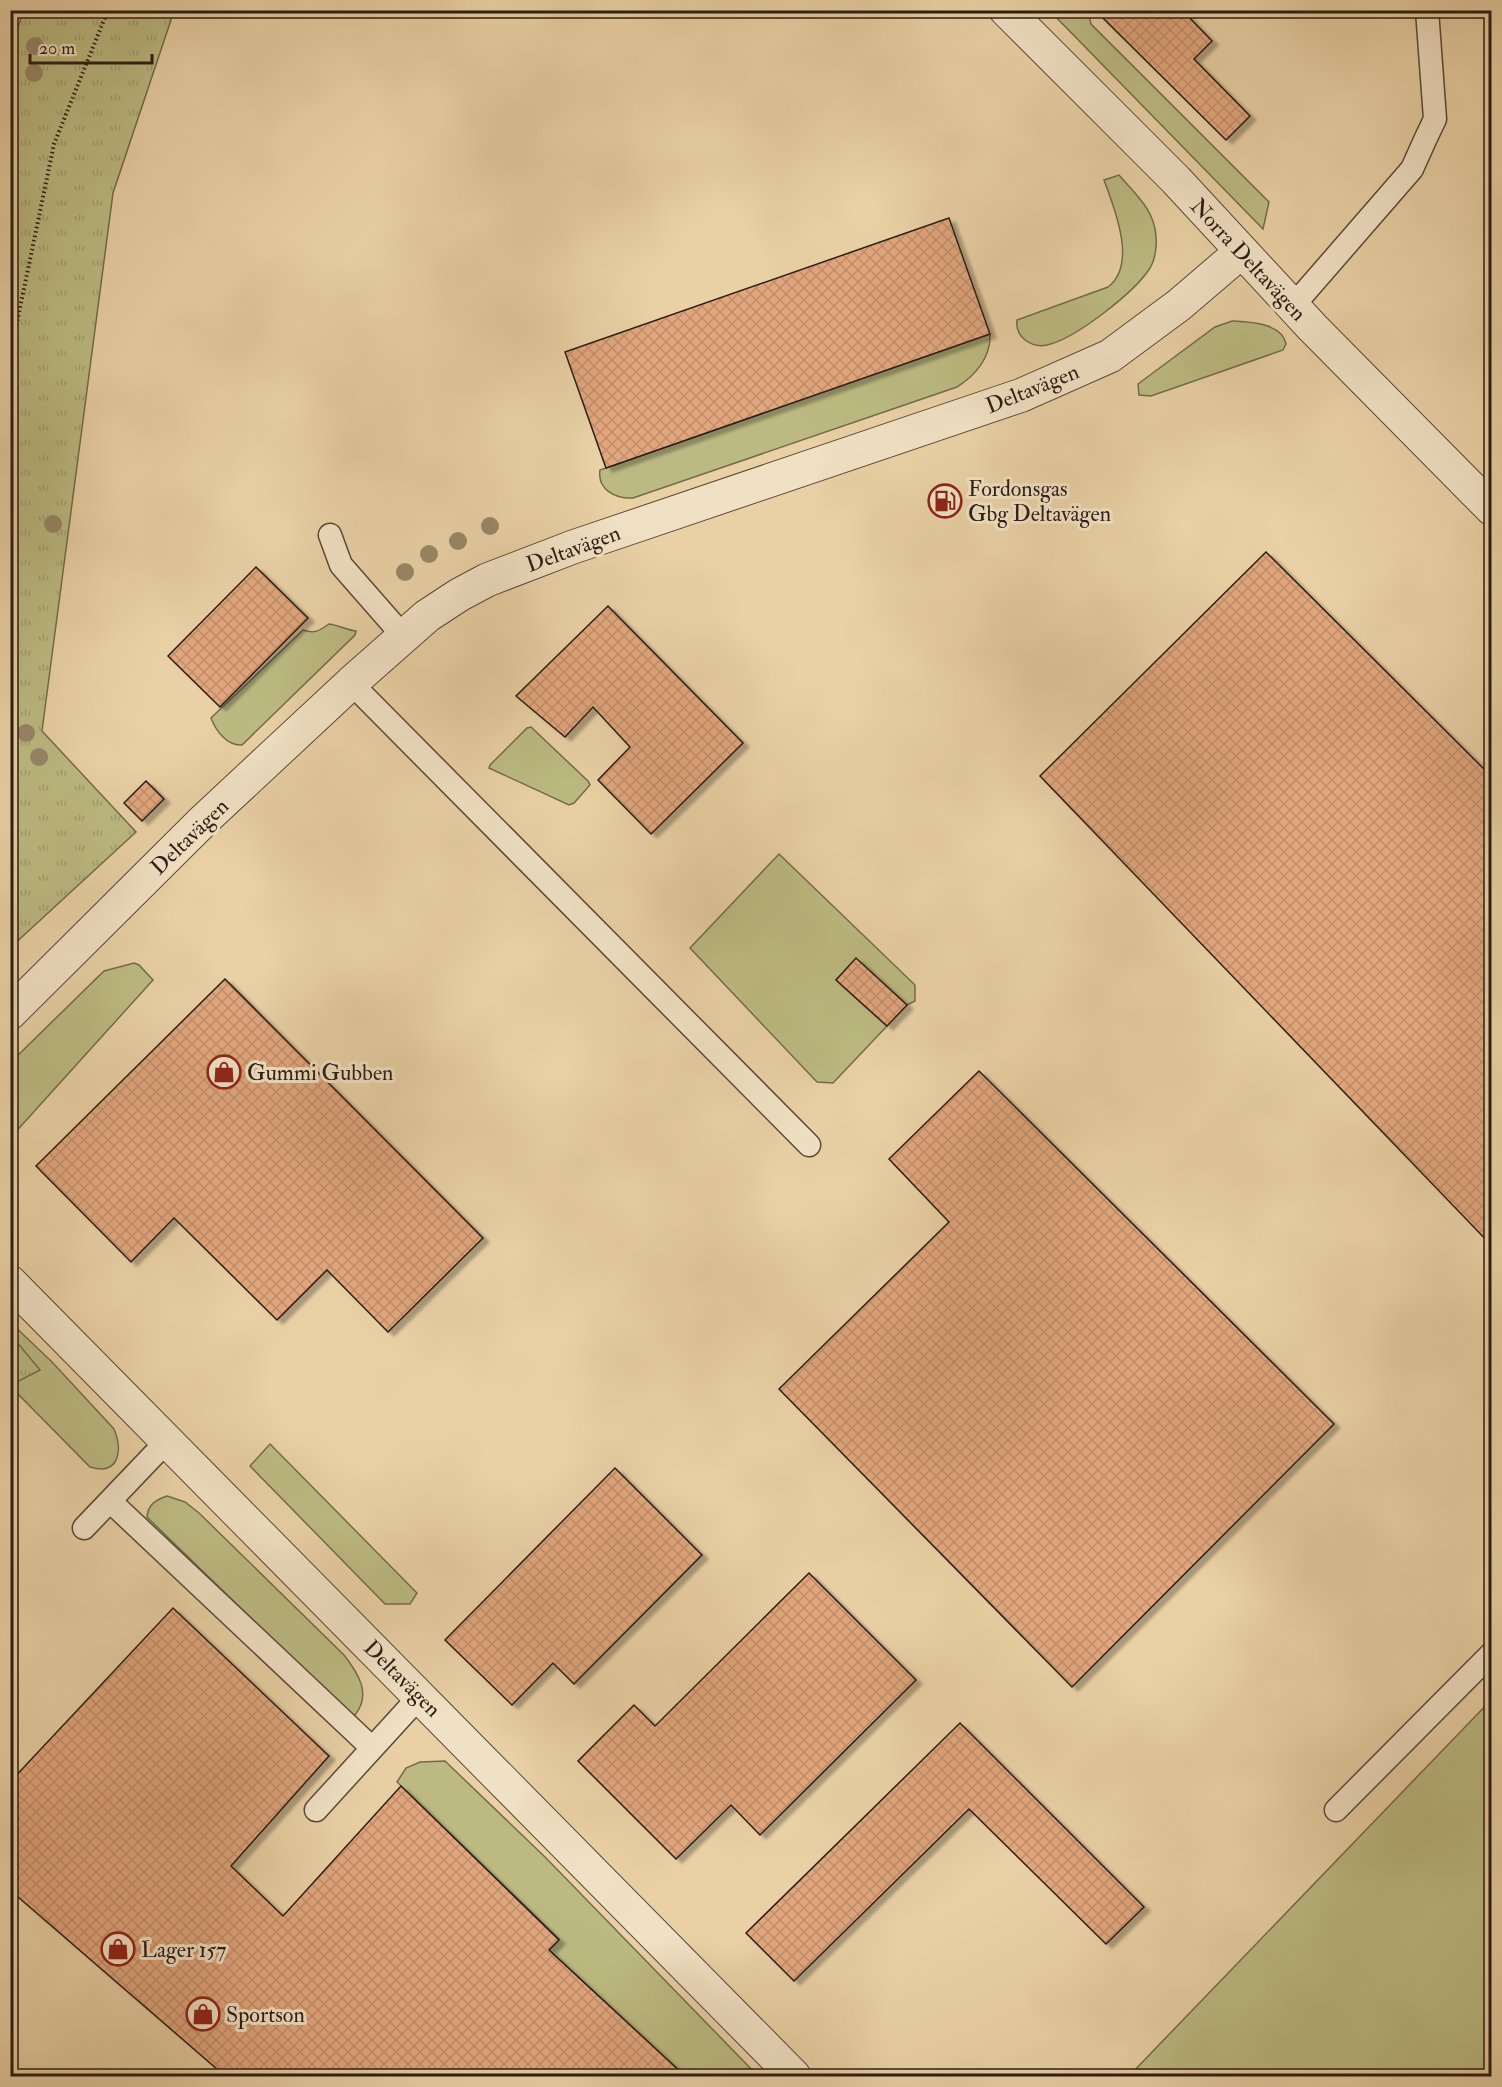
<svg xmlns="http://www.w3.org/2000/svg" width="1502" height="2087" viewBox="0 0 1502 2087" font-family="'IM FELL Double Pica',serif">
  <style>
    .grass { fill: #bcba82; stroke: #746b4c; stroke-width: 1.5 }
    .park { fill: url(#park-tufts); stroke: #746b4c; stroke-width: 1.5 }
    .building { fill: url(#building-cross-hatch); stroke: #2b1c15; stroke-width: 1.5; filter: url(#shadow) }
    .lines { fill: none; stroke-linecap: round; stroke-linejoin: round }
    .service-casing { stroke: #5a4939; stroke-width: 25 }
    .minor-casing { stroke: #5a4939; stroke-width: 35 }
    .path { stroke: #2b1c15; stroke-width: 4; stroke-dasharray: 1.5 3; stroke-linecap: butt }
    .service { stroke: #f1e1c4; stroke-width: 22 }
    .minor { stroke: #f1e1c4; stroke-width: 33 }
    .tree { fill: #988768 }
    .labels { text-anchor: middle; stroke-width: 6; stroke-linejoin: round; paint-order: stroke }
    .street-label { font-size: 22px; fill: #2b1c15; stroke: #f1e1c4 }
    .poi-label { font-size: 22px; fill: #2b1c15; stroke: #f1e1c4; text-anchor: start }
  </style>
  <defs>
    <pattern id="park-tufts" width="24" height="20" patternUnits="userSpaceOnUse" patternTransform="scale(1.5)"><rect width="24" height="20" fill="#bcba82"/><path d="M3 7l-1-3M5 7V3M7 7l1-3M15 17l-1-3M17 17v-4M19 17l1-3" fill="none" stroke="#a29f6f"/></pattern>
    <pattern id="building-cross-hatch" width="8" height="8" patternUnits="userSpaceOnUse" patternTransform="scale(1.5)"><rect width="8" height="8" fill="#e1a67d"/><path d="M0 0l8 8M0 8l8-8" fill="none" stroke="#c18e6b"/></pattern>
    <filter id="shadow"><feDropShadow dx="6" dy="4" stdDeviation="1.5" flood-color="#0004"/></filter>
  </defs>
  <rect width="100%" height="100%" fill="#e9d1a5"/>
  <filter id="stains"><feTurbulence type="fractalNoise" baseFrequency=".00333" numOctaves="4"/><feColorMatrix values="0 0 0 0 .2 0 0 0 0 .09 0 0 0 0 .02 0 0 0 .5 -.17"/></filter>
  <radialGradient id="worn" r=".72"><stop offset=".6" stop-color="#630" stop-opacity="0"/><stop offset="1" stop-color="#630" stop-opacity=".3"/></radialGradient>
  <!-- grass -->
  <path class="grass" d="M1050 11H1088L1091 24 1269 202 1263 229Z
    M1119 175C1135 194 1155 210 1156 237 1157 246 1155 260 1150 268 1135 292 1075 339 1047 345 1039 347 1032 345 1025 340 1019 335 1016 328 1017 320L1108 287C1138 264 1114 208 1104 180Z
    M1232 321C1250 322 1282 323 1286 344L1283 350 1151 396 1139 395 1138 384 1215 327Z
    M990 334C991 357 976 375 957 387L633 498C616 499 597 490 600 470Z
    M329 624C339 625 346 630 356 631L355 635 242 745C227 746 216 731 211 718L303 630C314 634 319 631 329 624Z
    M531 727 588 781 590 785 574 803 569 805 489 768 490 765 527 728Z
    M779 854 915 985V1001L907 1005 856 959 836 980 887 1026 833 1083 817 1082 690 948Z
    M134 963 139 965 153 980 11 1137V1062L104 971Z
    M10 1322 52 1362 114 1429C123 1451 119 1476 90 1467L13 1389 11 1390Z
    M270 1444 417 1593 410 1604H385L250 1466Z
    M167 1496 185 1502 199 1513 344 1655C358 1673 372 1694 355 1715H351L151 1521 147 1517C148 1504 156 1500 167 1496Z
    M1491 1700V2076H1129Z
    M445 1761 545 1857 758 2076H685L549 1950 559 1939 397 1782 406 1768 420 1762Z"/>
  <!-- park -->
  <path class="park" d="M23 11H174L113 193 42 731 136 832 11 947 10 54Z
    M10 1334 40 1370 11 1385H10Z"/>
  <!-- building -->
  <path class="building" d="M1101 10H1182L1212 41 1194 59 1250 116 1226 140 1103 18Z
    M949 218 990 334 606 468 565 352Z
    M1266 552 1492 777V1246L1040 776Z
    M256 567 308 618 220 707 168 656Z
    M608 606 743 743 651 834 598 780 630 747 593 707 565 737 516 696Z
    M146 781 164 799 142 821 124 803Z
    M856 958 907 1005 887 1026 836 980Z
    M225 979 483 1238 388 1332 327 1270 277 1320 174 1218 131 1262 36 1166Z
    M979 1071 1334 1424 1072 1687 779 1389 949 1222 889 1159Z
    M615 1468 702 1555 574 1684 553 1663 512 1705 445 1640Z
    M809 1573 916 1680 760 1835 731 1805 676 1859 578 1761 634 1705 655 1726Z
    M173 1608 329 1756 231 1866 283 1916 401 1786 559 1940 549 1950 685 2076H225L10 1890V1782Z
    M960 1723 1144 1907 1106 1944 969 1809 794 1981 746 1933Z"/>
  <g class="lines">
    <!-- service casing -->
    <g class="service-casing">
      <path id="service" d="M1293 306 1412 169 1425 140 1435 119 1427 10
        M330 535 341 565 404 637
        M351 683 809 1145
        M110 1501 371 1747
        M84 1528 168 1440
        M316 1810 420 1696
        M1336 1810 1492 1653"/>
    </g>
    <!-- minor casing -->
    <g class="minor-casing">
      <path id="minor" d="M1006 10 1176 180 1312 327 1492 509
        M10 1013 204 820 351 683 427 616 459 595 487 580 573 547 1022 395 1110 356 1179 305 1241 252
        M10 1282 794 2076"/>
    </g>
    <!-- path -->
    <path class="path" d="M10 356 54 144 108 10"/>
    <!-- service -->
    <use href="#service" class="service"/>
    <!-- minor -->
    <use href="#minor" class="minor"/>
  </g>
  <!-- trees -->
  <g class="tree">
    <circle cx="35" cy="46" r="9"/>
    <circle cx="34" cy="73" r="9"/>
    <circle cx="53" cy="524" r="9"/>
    <circle cx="490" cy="526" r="9"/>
    <circle cx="458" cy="541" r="9"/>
    <circle cx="429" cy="554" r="9"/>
    <circle cx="405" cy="572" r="9"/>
    <circle cx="26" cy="733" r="9"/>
    <circle cx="39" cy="757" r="9"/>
  </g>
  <!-- icons -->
  <defs>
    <g id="fuel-ring" transform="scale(1.725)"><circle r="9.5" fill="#f1e1c4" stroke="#8f2418" stroke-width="1.5"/><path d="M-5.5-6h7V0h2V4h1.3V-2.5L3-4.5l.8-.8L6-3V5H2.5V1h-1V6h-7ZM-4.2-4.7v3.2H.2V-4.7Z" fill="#8f2418"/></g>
    <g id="shop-ring" transform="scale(1.725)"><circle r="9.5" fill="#f1e1c4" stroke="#8f2418" stroke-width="1.5"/><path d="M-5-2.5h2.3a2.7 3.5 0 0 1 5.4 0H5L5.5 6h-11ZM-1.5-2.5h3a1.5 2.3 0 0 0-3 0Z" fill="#8f2418"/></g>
  </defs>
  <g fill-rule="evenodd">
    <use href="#fuel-ring" x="945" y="501"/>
    <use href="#shop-ring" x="224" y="1072"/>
    <use href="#shop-ring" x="118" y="1949"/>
    <use href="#shop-ring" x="203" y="2014"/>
  </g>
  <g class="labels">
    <!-- street labels -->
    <g class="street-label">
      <text transform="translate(1249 259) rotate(47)" y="8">Norra Deltavägen</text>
      <text transform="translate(1032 388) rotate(-22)" y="8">Deltavägen</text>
      <text transform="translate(573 548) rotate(-20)" y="8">Deltavägen</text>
      <text transform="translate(189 836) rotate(-44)" y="8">Deltavägen</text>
      <text transform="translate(403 1678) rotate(45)" y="8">Deltavägen</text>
    </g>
    <!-- poi labels -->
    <g class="poi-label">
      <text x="968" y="496">Fordonsgas<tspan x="968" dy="25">Gbg Deltavägen</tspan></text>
      <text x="247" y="1080">Gummi Gubben</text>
      <text x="141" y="1957">Lager 157</text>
      <text x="226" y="2022">Sportson</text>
    </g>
  </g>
  <!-- margin -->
  <rect width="1502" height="2087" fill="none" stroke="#e9d1a5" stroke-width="36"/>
  <rect x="12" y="12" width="1478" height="2063" fill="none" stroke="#2b1c15" stroke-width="3"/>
  <rect x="18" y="18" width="1466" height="2051" fill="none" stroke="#2b1c15" stroke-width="1.5"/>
  <!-- scale -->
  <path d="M30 54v9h122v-9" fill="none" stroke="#2b1c15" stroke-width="3"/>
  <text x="39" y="54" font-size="18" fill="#2b1c15" stroke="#f1e1c4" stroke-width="4.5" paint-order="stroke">20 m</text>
  <rect width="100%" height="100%" filter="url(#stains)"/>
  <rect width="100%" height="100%" fill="url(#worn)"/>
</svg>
